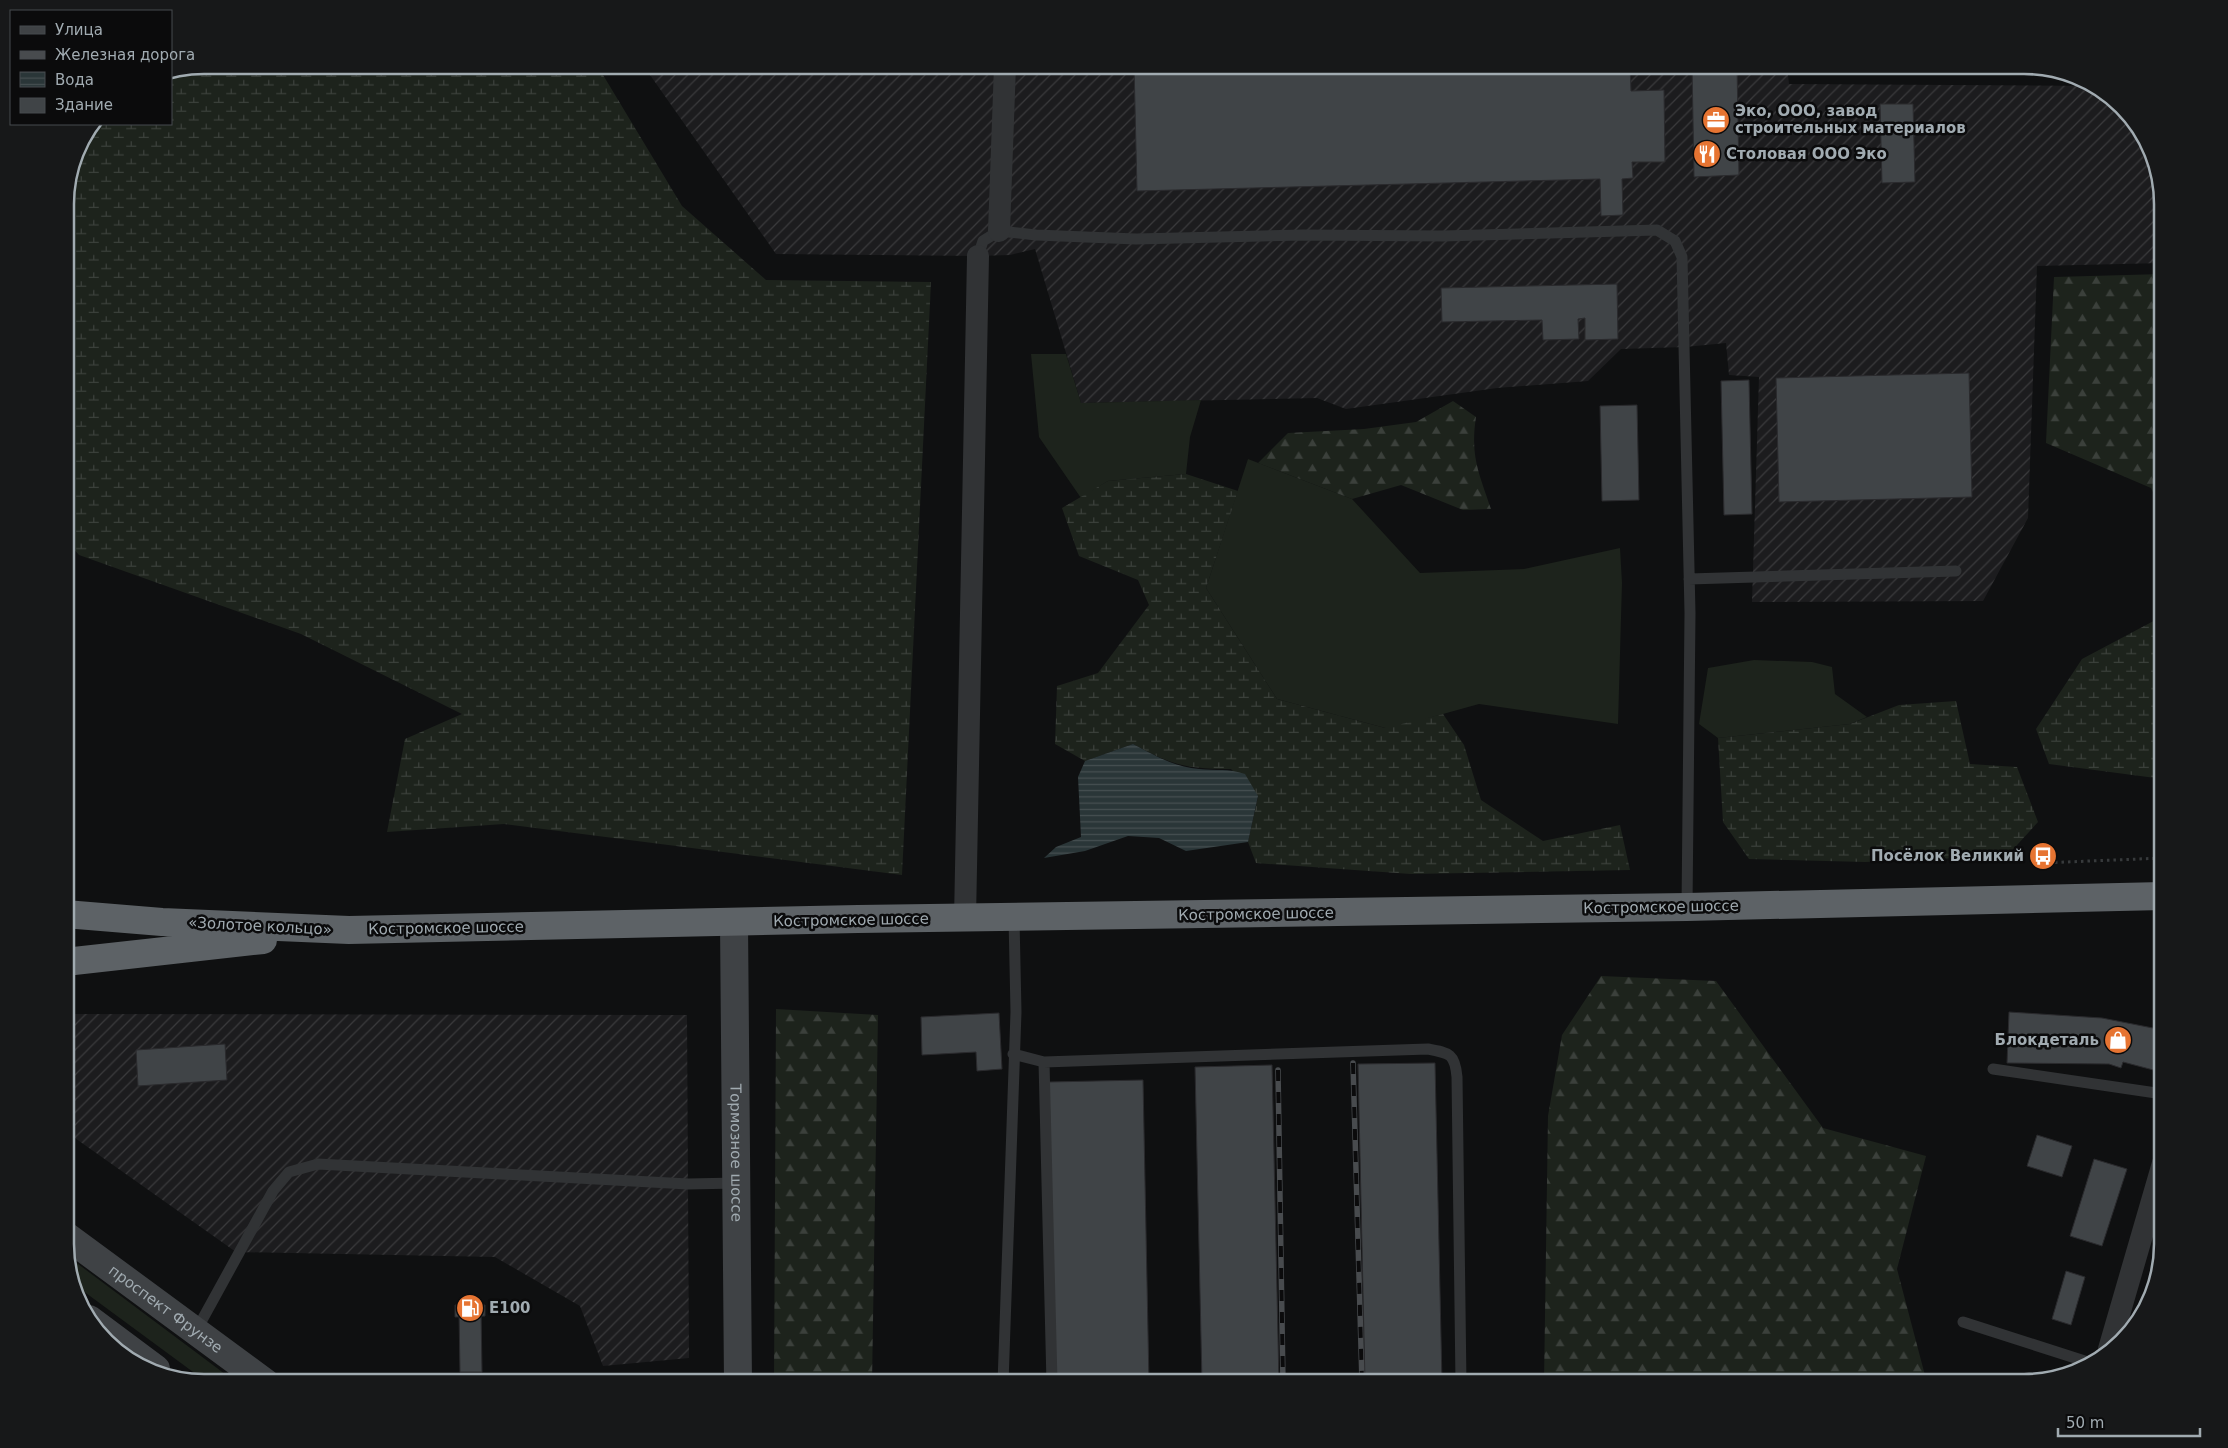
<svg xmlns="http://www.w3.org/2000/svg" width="2228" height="1448" viewBox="0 0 2228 1448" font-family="'DejaVu Sans',sans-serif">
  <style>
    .industrial { fill: url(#industrial-furrows) }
    .grass { fill: #1d231c }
    .forest { fill: url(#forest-firs) }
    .wetland { fill: url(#wetland-marsh) }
    .water { fill: url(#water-rules) }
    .building { fill: #404447; stroke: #2a2a2d }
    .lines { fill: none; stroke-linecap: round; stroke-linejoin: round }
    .path { stroke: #373a3c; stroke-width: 3; stroke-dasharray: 2.5 4; stroke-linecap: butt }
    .lane { stroke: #313335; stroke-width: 11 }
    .street { stroke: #313335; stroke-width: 22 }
    .secondary { stroke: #3f4245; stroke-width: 28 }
    .highway { stroke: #5d6266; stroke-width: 28 }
    .rail-casing { stroke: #484b4e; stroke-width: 5.5 }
    .rail { stroke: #0b0b0c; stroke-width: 4; stroke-dasharray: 11; stroke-linecap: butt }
    .labels { text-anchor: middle; stroke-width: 5; stroke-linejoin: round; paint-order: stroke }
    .poi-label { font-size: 15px; font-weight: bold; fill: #a1abb1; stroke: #0b0b0c; text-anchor: start }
    .street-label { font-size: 15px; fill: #a1abb1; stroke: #0b0b0c }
    .rim { fill: none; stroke: #a1abb1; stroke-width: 2.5 }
  </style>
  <defs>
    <pattern id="industrial-furrows" width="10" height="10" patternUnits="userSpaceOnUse" patternTransform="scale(1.25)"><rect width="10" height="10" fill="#1c1c1e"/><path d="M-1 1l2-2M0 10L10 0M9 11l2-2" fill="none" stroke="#3a3a3c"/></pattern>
    <pattern id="forest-firs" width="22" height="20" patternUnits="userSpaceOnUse" patternTransform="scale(1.25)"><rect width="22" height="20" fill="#1d231c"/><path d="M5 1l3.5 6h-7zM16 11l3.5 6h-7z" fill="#3b403b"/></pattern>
    <pattern id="wetland-marsh" width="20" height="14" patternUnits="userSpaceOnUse" patternTransform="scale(1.25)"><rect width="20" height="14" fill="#1d231c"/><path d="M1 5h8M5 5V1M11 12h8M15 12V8" fill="none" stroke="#3b403b"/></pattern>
    <pattern id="water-rules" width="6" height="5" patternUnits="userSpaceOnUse" patternTransform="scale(1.25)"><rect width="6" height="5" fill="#2a3638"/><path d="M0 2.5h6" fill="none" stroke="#465052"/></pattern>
  </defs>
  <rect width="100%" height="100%" fill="#0f1011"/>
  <!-- industrial -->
  <path class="industrial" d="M643 65H1787L1789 84 2094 86 2101 88 2145 135 2163 204V263L2037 266 2028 518 1983 601 1752 602 1759 377 1729 375 1726 343 1685 347 1621 349 1588 381 1497 388 1346 409 1317 398 1081 403 1035 249 1010 255 978 256 776 254Z
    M65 1014 687 1015 689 1358 603 1366 580 1306 495 1257 236 1252 65 1131Z"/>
  <!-- grass -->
  <path class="grass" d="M1031 354H1066L1081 403 1201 400 1190 437 1186 474 1108 481 1081 498 1039 437Z
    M1248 459 1352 499 1420 573 1524 569 1620 548 1622 583 1618 724 1479 704 1389 729 1277 699 1206 588Z
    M1754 660 1812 662 1832 667 1835 694 1867 717 1850 724 1718 738 1699 724 1708 668Z
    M66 1255 237 1383H208L75 1285Z"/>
  <!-- forest -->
  <path class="forest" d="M1871 65H2024L2045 71 2044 75 1922 70Z
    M2163 274V513L2151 488 2046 443 2054 277Z
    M1453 401 1476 417C1470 456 1479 473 1491 509L1463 510 1401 485 1352 499 1258 463 1288 433 1364 429 1416 422Z
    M1601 976 1716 981 1823 1128 1926 1156 1897 1269 1927 1383H1544L1548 1116 1562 1035Z
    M776 1009 878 1015 872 1383H774Z"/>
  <!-- wetland -->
  <path class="wetland" d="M204 65H597L682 206 766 280 931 282 902 875 504 824 387 832 405 739 462 714 301 634 79 555 65 539V195L76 150 94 124H171V71Z
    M1186 474 1238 491 1206 588 1277 699 1385 728 1443 714 1464 745 1481 800 1543 841 1620 825 1630 870 1411 874 1256 863 1248 842 1258 797 1231 769C1186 769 1172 765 1133 744L1085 761 1055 744 1057 686 1098 673 1149 605 1138 580 1079 556 1062 508 1108 481Z
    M2163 616V779L2049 764 2036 729 2082 659Z
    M1956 701 1970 764 2017 767 2038 822 2007 856 1865 862 1749 859 1723 822 1718 738 1850 724 1899 705Z"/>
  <!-- water -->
  <path class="water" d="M1133 744C1154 755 1174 767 1199 769 1216 771 1228 768 1245 774L1258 796 1248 842 1186 851 1159 838 1128 836 1085 851 1044 858 1056 847 1081 837 1078 777 1085 761Z"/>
  <!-- building -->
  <path class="building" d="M1134 65H1630L1631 91 1664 90 1665 162H1632L1633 178 1622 179 1623 215 1601 216 1600 179 1137 191Z
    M1692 65H1737L1739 175 1694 177Z
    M1880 104H1913L1915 182 1882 183Z
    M1617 284 1618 339 1585 340V318L1578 319 1579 339 1543 340 1542 320 1442 322 1441 288Z
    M1969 373 1972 497 1779 502 1776 378Z
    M1749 380 1752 514 1724 515 1721 381Z
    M1637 405 1639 500 1602 501 1600 406Z
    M2009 1012 2102 1018 2163 1030V1062L2161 1072 2123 1062 2121 1068 2109 1064 2007 1063Z
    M999 1013 1002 1069 977 1071 976 1052 922 1055 921 1017Z
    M225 1044 227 1080 138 1086 136 1050Z
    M1435 1063 1442 1383H1365L1358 1064Z
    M1272 1065 1279 1383H1202L1195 1067Z
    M1143 1080 1149 1383H1055L1049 1082Z
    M2037 1135 2072 1146 2062 1177 2027 1166Z
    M2094 1159 2127 1169 2102 1246 2070 1236Z
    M2066 1271 2085 1277 2071 1325 2052 1319Z
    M455 1305H485V1316L455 1317Z
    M481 1310 482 1372H460L459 1311Z"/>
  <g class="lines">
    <!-- path -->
    <path class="path" d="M2042 863 2163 858"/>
    <!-- lane -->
    <path class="lane" d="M978 256 983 241 999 231 1036 235 1136 239 1303 235 1443 236 1657 230 1675 241 1682 257 1690 613 1687 907
      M1689 579 1956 571
      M1013 1054 1044 1062 1428 1049C1450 1053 1455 1054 1457 1077L1461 1383
      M1044 1062 1052 1383
      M1993 1069 2163 1094
      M1963 1322 2094 1364
      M196 1331 273 1191 289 1172 318 1164 688 1184 737 1183
      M1003 1383 1016 1012 1014 918"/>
    <!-- street -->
    <path class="street" d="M999 231 1005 65
      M965 919 978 256
      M2109 1349 2163 1163"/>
    <!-- secondary -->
    <g class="secondary">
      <path id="s1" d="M734 923 738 1383"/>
      <path id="s2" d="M65 1235 266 1383"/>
      <path d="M89 1319 156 1369"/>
    </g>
    <!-- highway -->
    <path class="highway" d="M65 914 162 922 349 930 858 919 1687 907 2163 896
      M65 962 263 940"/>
    <!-- rail casing -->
    <g class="rail-casing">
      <path id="rail" d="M1353 1063 1362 1383
        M1278 1070 1283 1383"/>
    </g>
    <!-- rail -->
    <use href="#rail" class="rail"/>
  </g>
  <!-- icons -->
  <defs>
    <g id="office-disc" transform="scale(1.4375)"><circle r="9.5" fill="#e67432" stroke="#0b0b0c"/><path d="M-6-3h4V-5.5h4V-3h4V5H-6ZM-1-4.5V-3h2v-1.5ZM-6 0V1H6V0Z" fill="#fff"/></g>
    <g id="restaurant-disc" transform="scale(1.4375)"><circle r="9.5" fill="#e67432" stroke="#0b0b0c"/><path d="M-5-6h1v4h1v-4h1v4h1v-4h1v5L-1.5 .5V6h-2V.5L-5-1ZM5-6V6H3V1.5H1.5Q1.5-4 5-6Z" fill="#fff"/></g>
    <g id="bus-disc" transform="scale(1.4375)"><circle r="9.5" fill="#e67432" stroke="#0b0b0c"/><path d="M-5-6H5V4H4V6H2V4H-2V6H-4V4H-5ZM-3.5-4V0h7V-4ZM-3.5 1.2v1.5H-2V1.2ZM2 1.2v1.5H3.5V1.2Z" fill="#fff"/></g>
    <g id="shop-disc" transform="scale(1.4375)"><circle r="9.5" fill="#e67432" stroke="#0b0b0c"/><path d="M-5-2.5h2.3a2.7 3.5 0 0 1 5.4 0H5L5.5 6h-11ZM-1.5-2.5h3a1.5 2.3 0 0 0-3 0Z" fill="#fff"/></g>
    <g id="fuel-disc" transform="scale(1.4375)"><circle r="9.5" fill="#e67432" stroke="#0b0b0c"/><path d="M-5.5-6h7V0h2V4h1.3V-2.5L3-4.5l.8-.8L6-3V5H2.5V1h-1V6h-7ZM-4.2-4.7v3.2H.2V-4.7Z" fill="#fff"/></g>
  </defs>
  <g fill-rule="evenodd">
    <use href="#office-disc" x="1716" y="120"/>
    <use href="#restaurant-disc" x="1707" y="154"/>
    <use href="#bus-disc" x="2043" y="856"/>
    <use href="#shop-disc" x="2118" y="1040"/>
    <use href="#fuel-disc" x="470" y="1308"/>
  </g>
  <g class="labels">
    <!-- poi labels -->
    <g class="poi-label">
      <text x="1735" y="116">Эко, ООО, завод<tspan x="1735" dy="17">строительных материалов</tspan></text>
      <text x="1726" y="159">Столовая ООО Эко</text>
      <text x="2024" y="861" text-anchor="end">Посёлок Великий</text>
      <text x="2099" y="1045" text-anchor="end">Блокдеталь</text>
      <text x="489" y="1313">E100</text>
    </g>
    <!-- street labels -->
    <g class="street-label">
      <text transform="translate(1661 907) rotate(-1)" y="5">Костромское шоссе</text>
      <text transform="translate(1256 914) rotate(-1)" y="5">Костромское шоссе</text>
      <text transform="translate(851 920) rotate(-1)" y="5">Костромское шоссе</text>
      <text transform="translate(260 926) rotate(3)" y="5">«Золотое кольцо»</text>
      <text transform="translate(446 928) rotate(-1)" y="5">Костромское шоссе</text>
      <text dy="5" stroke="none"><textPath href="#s1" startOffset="230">Тормозное шоссе</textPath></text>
      <text dy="5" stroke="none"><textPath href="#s2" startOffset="125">проспект Фрунзе</textPath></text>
    </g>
  </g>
  <!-- crop -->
  <path d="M0 0H2228V1448H0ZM204 74H2024A130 130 0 0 1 2154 204V1244A130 130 0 0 1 2024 1374H204A130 130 0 0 1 74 1244V204A130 130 0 0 1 204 74Z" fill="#171819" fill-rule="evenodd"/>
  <path class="rim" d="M204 74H2024A130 130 0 0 1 2154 204V1244A130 130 0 0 1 2024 1374H204A130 130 0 0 1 74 1244V204A130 130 0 0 1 204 74Z"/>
  <!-- legend -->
  <rect x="10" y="10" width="162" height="115" fill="#0b0b0c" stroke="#474b4e"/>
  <rect x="20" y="26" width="25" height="8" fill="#3f4245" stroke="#474b4e"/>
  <text x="55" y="35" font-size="15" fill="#a1abb1">Улица</text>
  <rect x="20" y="51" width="25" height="8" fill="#484b4e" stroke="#474b4e"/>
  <text x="55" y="60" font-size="15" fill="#a1abb1">Железная дорога</text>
  <rect x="20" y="72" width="25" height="15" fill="url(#water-rules)" stroke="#474b4e"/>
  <text x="55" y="85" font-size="15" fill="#a1abb1">Вода</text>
  <rect x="20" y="98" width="25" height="15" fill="#404447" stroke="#474b4e"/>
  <text x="55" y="110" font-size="15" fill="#a1abb1">Здание</text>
  <!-- scale -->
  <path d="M2058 1428v8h142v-8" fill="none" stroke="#a1abb1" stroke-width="2.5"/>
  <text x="2066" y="1428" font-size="15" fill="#a1abb1" stroke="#0b0b0c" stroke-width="4" paint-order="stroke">50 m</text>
</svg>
